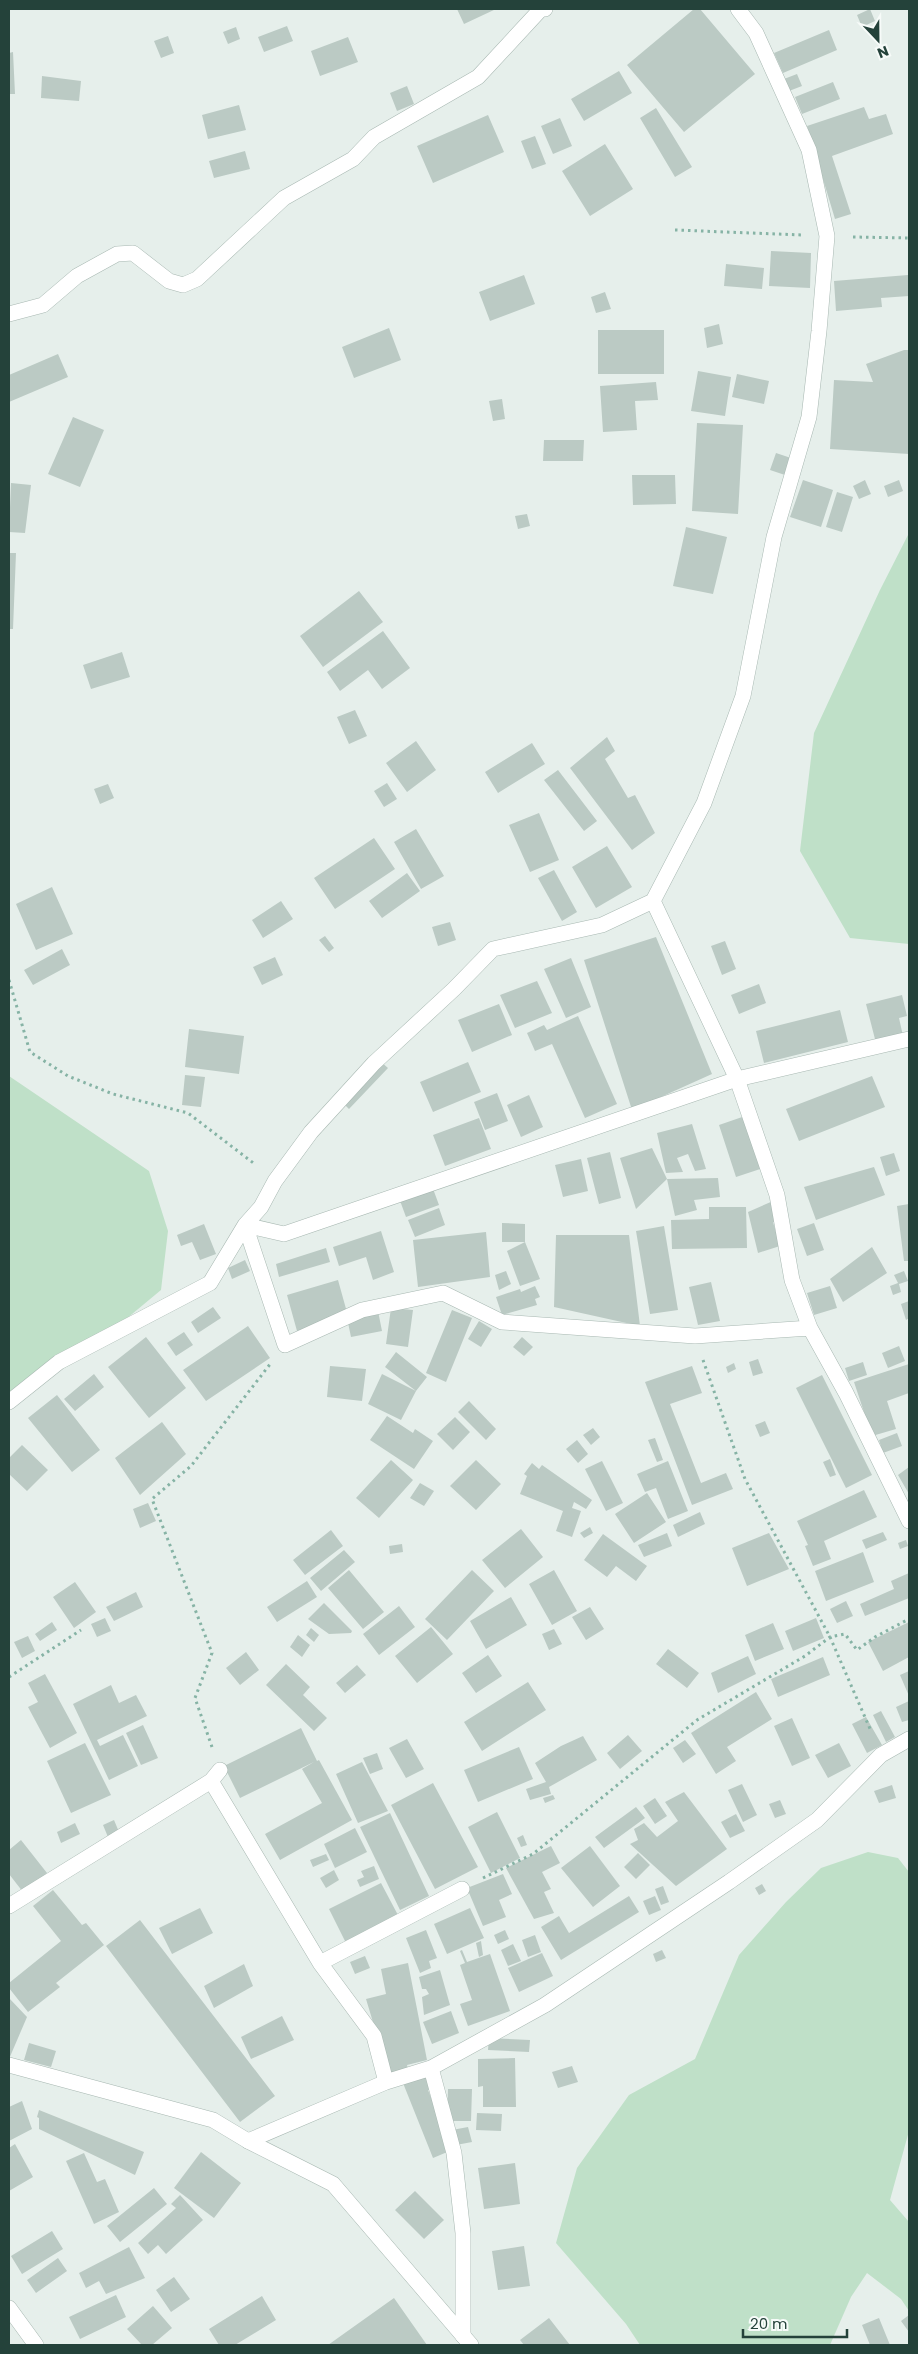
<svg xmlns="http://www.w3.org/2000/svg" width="918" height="2354" viewBox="0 0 918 2354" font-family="Poppins,sans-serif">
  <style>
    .green { fill: #bfe0c8 }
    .building { fill: #bbcac4 }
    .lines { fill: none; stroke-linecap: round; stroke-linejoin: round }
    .minor-casing { stroke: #a8b8b2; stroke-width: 16 }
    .tertiary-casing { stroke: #a8b8b2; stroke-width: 16 }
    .path { stroke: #86b3a5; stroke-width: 3; stroke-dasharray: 2.5 4; stroke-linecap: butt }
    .minor { stroke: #fff; stroke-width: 15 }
    .tertiary { stroke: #fff; stroke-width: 15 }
  </style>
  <rect width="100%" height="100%" fill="#e6efeb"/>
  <!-- green -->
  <path class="green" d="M909 533V944L850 938 800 851 814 733 880 590Z
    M9 1076 149 1171 168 1231 161 1290 73 1363 9 1400Z
    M868 1852 898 1858 909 1872V2131L890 2200 909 2222V2311L901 2299 867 2273 851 2297 830 2345H640L626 2324 556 2243 577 2168 629 2095 695 2059 739 1955 786 1902 821 1868Z"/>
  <!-- building -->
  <path class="building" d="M457 9H496L464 24Z
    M694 9H700L755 74 684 132 627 65Z
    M870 9 875 21 862 27 857 15Z
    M287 26 293 41 264 52 258 37Z
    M236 27 240 39 228 44 223 32Z
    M829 30 837 50 783 73 774 53Z
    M168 36 174 53 161 58 154 41Z
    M348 37 358 62 320 76 311 51Z
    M13 52 15 94H9V53Z
    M619 71 632 93 584 121 571 99Z
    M797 74 802 86 789 91 784 79Z
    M42 76 81 81 79 101 41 98Z
    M833 82 840 99 802 114 795 97Z
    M407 86 414 104 397 111 390 93Z
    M239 105 246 130 208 139 202 115Z
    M864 107 869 119 886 114 893 134 832 156 851 214 835 219 807 126Z
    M656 108 692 167 675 177 640 118Z
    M488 115 504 152 433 183 417 146Z
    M560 118 572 146 553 154 541 126Z
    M535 136 546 164 532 169 521 141Z
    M605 144 633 189 590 216 562 171Z
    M245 151 250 169 214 178 209 161Z
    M771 251 811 253 810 288 769 286Z
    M726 264 764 268 762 289 724 286Z
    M524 275 535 304 490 321 479 292Z
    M908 275 909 296 881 298 882 307 836 311 834 281Z
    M605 292 611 309 596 313 591 297Z
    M719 324 723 344 707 348 704 328Z
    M389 328 401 360 354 378 342 347Z
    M598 330H664V374H598Z
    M904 350H909V454L830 449 834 380 873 382 866 364Z
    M58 354 68 377 9 402V375Z
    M698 371 731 377 725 416 691 411Z
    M737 374 769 381 764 404 732 397Z
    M656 382 658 400 635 401 637 430 603 432 600 386Z
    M502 399 505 419 493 421 489 401Z
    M73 417 104 430 80 487 48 474Z
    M697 423 743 425 738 514 692 511Z
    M544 440H584L583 461H543Z
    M776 453 791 458 785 475 770 470Z
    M632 475H675L676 504 633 505Z
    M803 480 833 490 821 527 790 517Z
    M865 480 871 494 859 499 853 486Z
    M899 480 903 491 888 497 884 486Z
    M11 483 31 485 25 533 9 532Z
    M837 492 853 497 842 532 826 527Z
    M527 514 530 526 518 529 515 516Z
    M686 527 727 537 713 594 673 586Z
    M9 553H16L13 629H9Z
    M359 591 383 622 323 667 300 636Z
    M383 631 410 668 382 689 368 670 340 691 327 672Z
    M122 652 130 677 91 689 83 665Z
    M355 710 367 736 349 744 337 717Z
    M607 737 615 751 605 759 628 798 635 795 655 833 632 850 570 768Z
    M416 741 436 770 407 792 386 763Z
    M532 743 545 764 498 793 485 772Z
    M558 770 597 821 584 831 544 780Z
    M387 783 397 799 384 807 374 791Z
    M108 784 114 798 100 804 94 789Z
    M539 813 559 860 530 872 509 825Z
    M416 829 444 876 421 889 394 842Z
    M374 838 395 869 335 909 314 878Z
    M607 846 632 887 596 908 572 867Z
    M554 870 577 912 562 921 538 878Z
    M407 873 420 891 382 918 369 901Z
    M52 887 73 934 36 950 16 904Z
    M281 901 293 919 263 938 252 920Z
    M450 922 456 940 438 946 432 927Z
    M325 936 334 948 329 952 319 940Z
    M656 937 712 1074 632 1110 584 960Z
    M725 941 736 969 722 975 711 946Z
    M62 949 70 965 33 985 24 970Z
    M275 957 283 975 262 985 253 967Z
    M571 958 591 1007 566 1018 544 969Z
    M537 981 552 1013 515 1028 500 995Z
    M759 984 766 1003 739 1014 731 995Z
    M902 995 907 1016 899 1018 903 1036 876 1043 866 1004Z
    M499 1004 512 1035 472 1052 458 1020Z
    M840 1010 848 1042 764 1063 756 1031Z
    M578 1016 617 1104 585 1118 552 1044 535 1051 527 1033 544 1025 547 1030Z
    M189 1029 244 1036 239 1074 185 1067Z
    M380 1061 388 1068 349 1109 342 1102Z
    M468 1062 481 1092 433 1112 420 1082Z
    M185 1075 205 1077 201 1107 182 1105Z
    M872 1076 885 1107 799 1141 786 1109Z
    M497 1093 508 1121 485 1130 474 1102Z
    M529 1095 543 1127 521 1137 507 1105Z
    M748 1115 766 1167 736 1177 719 1125Z
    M479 1118 491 1149 445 1166 433 1135Z
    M692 1124 706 1169 695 1171 688 1154 677 1158 683 1172 666 1173 657 1133Z
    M652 1148 667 1179 718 1178 720 1197 694 1200 697 1210 675 1216 667 1179 636 1209 620 1158Z
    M610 1152 621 1198 599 1204 587 1158Z
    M894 1153 900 1171 886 1176 880 1157Z
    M581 1159 588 1191 563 1197 555 1165Z
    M874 1167 885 1195 816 1220 804 1187Z
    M432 1186 439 1205 406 1217 399 1198Z
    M773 1201 779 1221 773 1222 780 1246 758 1253 748 1212Z
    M909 1204V1261H904L897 1206Z
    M709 1207H746L747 1248 672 1249 671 1220 709 1219Z
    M439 1208 445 1225 415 1237 408 1220Z
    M502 1223 525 1224V1242H502Z
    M814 1223 824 1250 807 1256 797 1229Z
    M204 1224 216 1254 200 1260 192 1242 181 1246 177 1235Z
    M664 1226 678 1310 650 1314 636 1231Z
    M381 1231 394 1272 373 1280 366 1257 339 1266 333 1247Z
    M486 1232 490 1277 418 1287 413 1240Z
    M556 1235H629L640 1326 554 1307Z
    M525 1242 540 1279 520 1286 507 1251Z
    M872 1247 887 1273 843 1302 830 1279Z
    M326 1248 330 1262 279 1277 276 1264Z
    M245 1260 250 1271 232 1279 228 1268Z
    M506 1271 511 1284 499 1290 495 1275Z
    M904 1271 908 1281 899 1284 901 1292 893 1295 890 1286 898 1283 894 1275Z
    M338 1280 348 1316 297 1331 287 1295Z
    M711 1282 720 1321 698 1325 689 1287Z
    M535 1286 540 1297 535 1299 537 1305 502 1315 496 1297 520 1289 521 1292Z
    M830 1286 837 1308 814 1315 807 1293Z
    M909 1301V1318L906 1320 901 1304Z
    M213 1307 221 1318 198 1333 191 1322Z
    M391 1308 413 1310 408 1347 386 1344Z
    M452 1310 472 1318 446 1382 426 1373Z
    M378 1311 382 1331 351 1337 347 1318Z
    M479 1321 492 1329 481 1347 468 1339Z
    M248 1326 270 1358 206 1401 183 1370Z
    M184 1332 193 1345 176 1356 167 1343Z
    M146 1337 186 1388 149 1418 108 1367Z
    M522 1337 533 1347 524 1356 513 1347Z
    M899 1346 905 1361 888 1368 882 1353Z
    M396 1352 427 1377 416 1391 401 1420 368 1404 382 1374 416 1391 385 1367Z
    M758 1359 763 1373 753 1376 749 1362Z
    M863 1362 867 1375 849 1381 845 1368Z
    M734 1363 736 1369 728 1373 726 1367Z
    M909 1364V1393L887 1401 896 1429 872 1436 854 1382Z
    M330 1366 366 1369 362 1401 327 1397Z
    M692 1366 702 1393 670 1404 701 1483 726 1473 733 1489 692 1505 645 1382Z
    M94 1374 104 1387 75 1411 64 1399Z
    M822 1375 872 1475 846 1488 796 1388Z
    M57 1395 100 1450 72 1472 28 1418Z
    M469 1401 496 1429 486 1440 458 1412Z
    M387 1416 413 1433 415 1429 433 1441 414 1469 370 1440Z
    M455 1417 470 1432 453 1450 437 1434Z
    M765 1421 770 1433 760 1437 755 1425Z
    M162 1422 186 1454 140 1495 115 1458Z
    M593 1428 600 1437 591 1445 583 1435Z
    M897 1433 902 1446 883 1453 879 1440Z
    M655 1438 663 1460 657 1462 648 1440Z
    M577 1440 588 1454 578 1463 566 1449Z
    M22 1445 48 1470 27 1491 9 1474V1458Z
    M830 1459 836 1475 830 1477 823 1462Z
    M391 1460 413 1480 379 1518 356 1498Z
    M476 1460 501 1484 476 1510 450 1486Z
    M602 1461 623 1503 606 1511 585 1469Z
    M668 1461 688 1511 668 1519 656 1488 645 1492 637 1474Z
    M532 1463 539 1469 542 1465 592 1500 586 1509 574 1502 572 1508 581 1511 572 1537 556 1531 563 1511 520 1494 527 1476 524 1474Z
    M909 1467V1494L898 1475Z
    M420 1483 434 1491 424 1506 410 1498Z
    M864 1490 877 1517 824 1541 831 1559 813 1566 805 1546 808 1545 797 1521Z
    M647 1493 666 1522 634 1543 615 1514Z
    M148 1503 156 1521 140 1528 133 1509Z
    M700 1512 705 1524 678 1537 673 1525Z
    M590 1527 593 1533 584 1538 580 1533Z
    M521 1529 543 1557 505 1588 482 1560Z
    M331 1530 343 1546 305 1575 293 1560Z
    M883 1532 887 1540 866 1549 862 1540Z
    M667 1533 672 1546 644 1557 638 1545Z
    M769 1533 789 1569 747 1586 732 1548Z
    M603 1534 647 1566 636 1581 616 1566 607 1577 584 1560Z
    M906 1540 908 1546 900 1549 898 1543Z
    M402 1544 403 1552 390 1554 389 1546Z
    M344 1550 355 1562 321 1591 310 1578Z
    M863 1552 874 1582 826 1601 815 1571Z
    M349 1570 384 1612 363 1629 328 1588Z
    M472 1570 494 1591 447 1640 425 1619Z
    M554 1570 577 1611 552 1625 529 1584Z
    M909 1573V1598L865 1616 860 1604 894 1589 891 1581Z
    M307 1581 317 1597 277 1622 267 1607Z
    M75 1582 96 1612 74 1628 53 1597Z
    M136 1592 143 1607 114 1621 106 1607Z
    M511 1597 527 1625 486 1649 470 1621Z
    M846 1601 853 1616 837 1623 830 1609Z
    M324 1603 352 1631 351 1633 329 1634 308 1619Z
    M399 1606 415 1627 379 1655 363 1634Z
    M590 1607 604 1629 586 1640 572 1617Z
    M105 1618 111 1631 97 1637 91 1624Z
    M816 1618 824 1638 793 1651 785 1631Z
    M52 1622 57 1630 40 1641 35 1634Z
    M909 1622V1657L883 1671 868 1642Z
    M773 1623 784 1649 755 1661 745 1635Z
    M431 1627 453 1654 417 1683 395 1656Z
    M311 1628 319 1635 314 1642 306 1635Z
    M554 1629 562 1644 549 1650 542 1634Z
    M298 1635 310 1645 302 1657 290 1647Z
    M28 1636 35 1651 22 1658 14 1642Z
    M668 1649 699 1673 687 1688 656 1664Z
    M246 1652 259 1670 240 1685 226 1668Z
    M488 1655 502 1676 476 1693 462 1673Z
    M748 1656 756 1674 718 1693 711 1673Z
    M823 1657 830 1675 778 1697 771 1679Z
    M286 1664 310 1687 303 1695 327 1718 314 1731 266 1685Z
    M357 1665 366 1675 345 1693 336 1683Z
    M909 1671V1696L900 1675Z
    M45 1674 77 1733 50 1748 28 1707 38 1702 28 1683Z
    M528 1682 546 1710 482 1751 464 1722Z
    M111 1685 119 1703 136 1695 147 1716 97 1740 100 1746 123 1735 138 1766 109 1780 73 1704Z
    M756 1692 772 1719 727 1747 736 1761 716 1774 691 1733Z
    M909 1701V1720L902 1722 896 1707Z
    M881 1711 895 1737 886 1742 873 1715Z
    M866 1717 882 1745 867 1753 852 1724Z
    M792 1718 810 1758 792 1766 774 1726Z
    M143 1725 158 1758 141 1765 126 1733Z
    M301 1728 317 1761 319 1760 352 1820 280 1860 265 1834 322 1803 302 1769 314 1762 240 1798 224 1766Z
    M628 1735 642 1751 620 1769 607 1753Z
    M583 1736 597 1760 549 1787 551 1794 530 1800 526 1789 546 1782 535 1763 561 1746Z
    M407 1739 424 1769 406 1778 389 1748Z
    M685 1740 696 1754 683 1763 673 1748Z
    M85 1743 111 1795 71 1813 47 1761Z
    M839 1743 851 1766 828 1778 815 1755Z
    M519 1747 533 1779 478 1802 464 1770Z
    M377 1753 383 1769 370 1774 363 1758Z
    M362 1762 388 1811 358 1823 336 1774Z
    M433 1783 478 1867 435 1889 391 1805Z
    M742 1784 757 1815 743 1822 728 1790Z
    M892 1785 896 1798 879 1803 874 1791Z
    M684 1792 727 1849 676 1886 630 1844 638 1840 634 1829 644 1823 657 1837 678 1821 665 1802Z
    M553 1795 555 1799 545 1803 543 1798Z
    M655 1798 667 1816 655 1824 643 1806Z
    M780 1800 786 1814 775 1818 769 1804Z
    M636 1807 645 1818 604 1848 595 1837Z
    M497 1812 520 1858 491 1873 468 1827Z
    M390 1813 429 1896 400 1910 360 1827Z
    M736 1814 745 1831 730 1838 721 1822Z
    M114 1820 119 1832 108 1837 103 1825Z
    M75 1823 80 1834 61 1843 57 1832Z
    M355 1828 367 1852 335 1868 324 1844Z
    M523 1835 527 1845 521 1847 517 1838Z
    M21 1840 47 1873 23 1892 9 1874V1850Z
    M551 1846 560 1863 542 1872 551 1889 544 1892 554 1913 534 1919 506 1868Z
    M590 1846 620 1886 593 1907 561 1868Z
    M638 1853 650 1865 636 1879 624 1867Z
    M326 1854 329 1860 313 1867 310 1860Z
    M374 1866 379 1879 360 1887 357 1880 364 1877 361 1871Z
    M334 1870 339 1880 326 1888 320 1878Z
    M503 1874 512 1894 499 1900 506 1917 483 1926 467 1888Z
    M381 1883 399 1917 346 1943 329 1909Z
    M762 1884 766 1891 759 1895 755 1888Z
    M663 1886 669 1902 661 1905 655 1889Z
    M53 1890 82 1925 86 1923 104 1945 56 1983 60 1987 28 2012 9 1988V1983L61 1941 33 1906Z
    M629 1896 639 1912 561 1960 541 1927 559 1916 569 1933Z
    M655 1896 661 1910 649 1915 643 1901Z
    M200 1908 213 1933 172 1954 159 1928Z
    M470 1908 484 1938 447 1954 434 1924Z
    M140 1920 275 2096 240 2122 106 1946Z
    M426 1930 437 1958 429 1961 431 1968 420 1973 406 1938Z
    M505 1930 509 1939 498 1944 494 1935Z
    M535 1935 541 1952 528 1957 522 1940Z
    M481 1941 483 1955 479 1957 476 1943Z
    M513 1944 521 1961 508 1966 501 1950Z
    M462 1950 467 1962 490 1954 510 2011 468 2026 460 2004 472 2000 460 1965 465 1963 460 1951Z
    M662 1950 666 1958 656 1962 653 1954Z
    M542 1953 553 1976 519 1992 508 1968Z
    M365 1956 370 1968 355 1974 350 1962Z
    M408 1963 427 2060 407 2065 409 2072 389 2075 366 1999 386 1994 381 1969Z
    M244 1964 253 1986 214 2008 204 1986Z
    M440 1970 450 2005 424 2015 422 1997 429 1994 426 1989H422L419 1977Z
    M9 1998 27 2017 9 2059Z
    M451 2011 459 2033 432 2044 423 2022Z
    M282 2016 294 2040 251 2059 241 2037Z
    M489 2038 530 2040 529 2052 488 2050Z
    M29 2043 56 2051 51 2067 24 2060Z
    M515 2058 516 2107H483V2086L478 2087V2059Z
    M572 2066 578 2082 558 2088 552 2072Z
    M428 2072 434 2087 428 2090 452 2150 433 2158 403 2083Z
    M448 2089H472L471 2121H447Z
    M22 2101 32 2129 9 2141V2107Z
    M39 2110 144 2152 135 2175 39 2129V2118L37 2117Z
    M477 2113 502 2114 501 2131 476 2130Z
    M468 2127 472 2142 456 2145 452 2130Z
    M15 2144 33 2177 9 2191V2148Z
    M201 2152 241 2183 214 2218 174 2188Z
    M84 2153 97 2182 105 2179 119 2212 94 2224 66 2161Z
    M515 2163 520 2204 484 2209 478 2168Z
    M154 2188 167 2204 120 2242 107 2226Z
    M415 2191 444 2220 424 2239 395 2210Z
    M180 2195 203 2220 166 2254 158 2245 148 2254 138 2243 176 2208 171 2204Z
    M52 2231 63 2249 22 2274 11 2256Z
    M524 2246 530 2286 498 2290 492 2251Z
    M129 2247 145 2278 106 2294 99 2281 86 2288 79 2273Z
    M58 2258 67 2271 36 2293 27 2280Z
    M174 2277 190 2299 171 2312 156 2290Z
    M116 2295 126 2317 80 2339 69 2317Z
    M262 2296 276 2320 235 2345H219L209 2329Z
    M394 2298 427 2345H328Z
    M153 2306 172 2328 152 2345H142L127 2329Z
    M909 2315V2332L901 2321Z
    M549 2318 570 2345H524L520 2340Z
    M879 2318 890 2345H870L862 2325Z"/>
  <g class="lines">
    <!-- minor casing -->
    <g class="minor-casing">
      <path id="minor" d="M738 9 756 33 809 150 827 236 819 331 809 417 774 537 743 696 704 803 653 901 602 925 493 949 454 989 374 1063 311 1132 275 1181 261 1207 245 1225 285 1345 362 1310 443 1293 502 1322 695 1336 810 1328
        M9 314 43 305 77 276 117 254 133 253 169 281 183 285 197 279 284 198 353 159 374 137 478 77 541 9H545
        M653 901 737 1079 777 1195 792 1280 810 1328 846 1393 909 1521
        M9 1402 59 1362 210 1283 245 1225 284 1234 737 1079 909 1039
        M211 1781 320 1963 374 2036 386 2082
        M9 1906 211 1781 220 1770
        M320 1963 462 1889
        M431 2068 454 2153 463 2233V2336
        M248 2141 386 2082 431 2068 545 2005 729 1882 817 1820 881 1755 909 1739
        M9 2308 36 2345"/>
    </g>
    <!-- tertiary casing -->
    <g class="tertiary-casing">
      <path id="tertiary" d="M9 2065 213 2120 248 2141 333 2184 471 2345"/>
    </g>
    <!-- path -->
    <path class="path" d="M675 230 802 235
      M853 237 909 238
      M9 980 30 1052 68 1076 113 1094 188 1113 256 1165
      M703 1360 745 1479 830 1637 871 1731
      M9 1677 81 1630
      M212 1747 195 1698 212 1653 152 1499 191 1466 271 1363
      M483 1878 533 1854 697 1720 805 1656 830 1637 845 1634 857 1650 875 1637 909 1619"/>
    <!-- minor -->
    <use href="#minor" class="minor"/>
    <!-- tertiary -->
    <use href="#tertiary" class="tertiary"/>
  </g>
  <!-- border -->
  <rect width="918" height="2354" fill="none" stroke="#24423a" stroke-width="20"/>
  <!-- north arrow -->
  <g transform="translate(878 40) rotate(158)" stroke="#f7fbf9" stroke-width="4" paint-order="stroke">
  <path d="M0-4L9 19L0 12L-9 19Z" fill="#24423a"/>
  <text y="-8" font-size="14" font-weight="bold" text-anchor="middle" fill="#24423a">N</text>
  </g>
  <!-- scale -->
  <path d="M743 2329v8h104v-8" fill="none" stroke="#24423a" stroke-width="2.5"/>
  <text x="750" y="2329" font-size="15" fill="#24423a" stroke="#f7fbf9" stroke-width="4" paint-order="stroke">20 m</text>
</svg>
